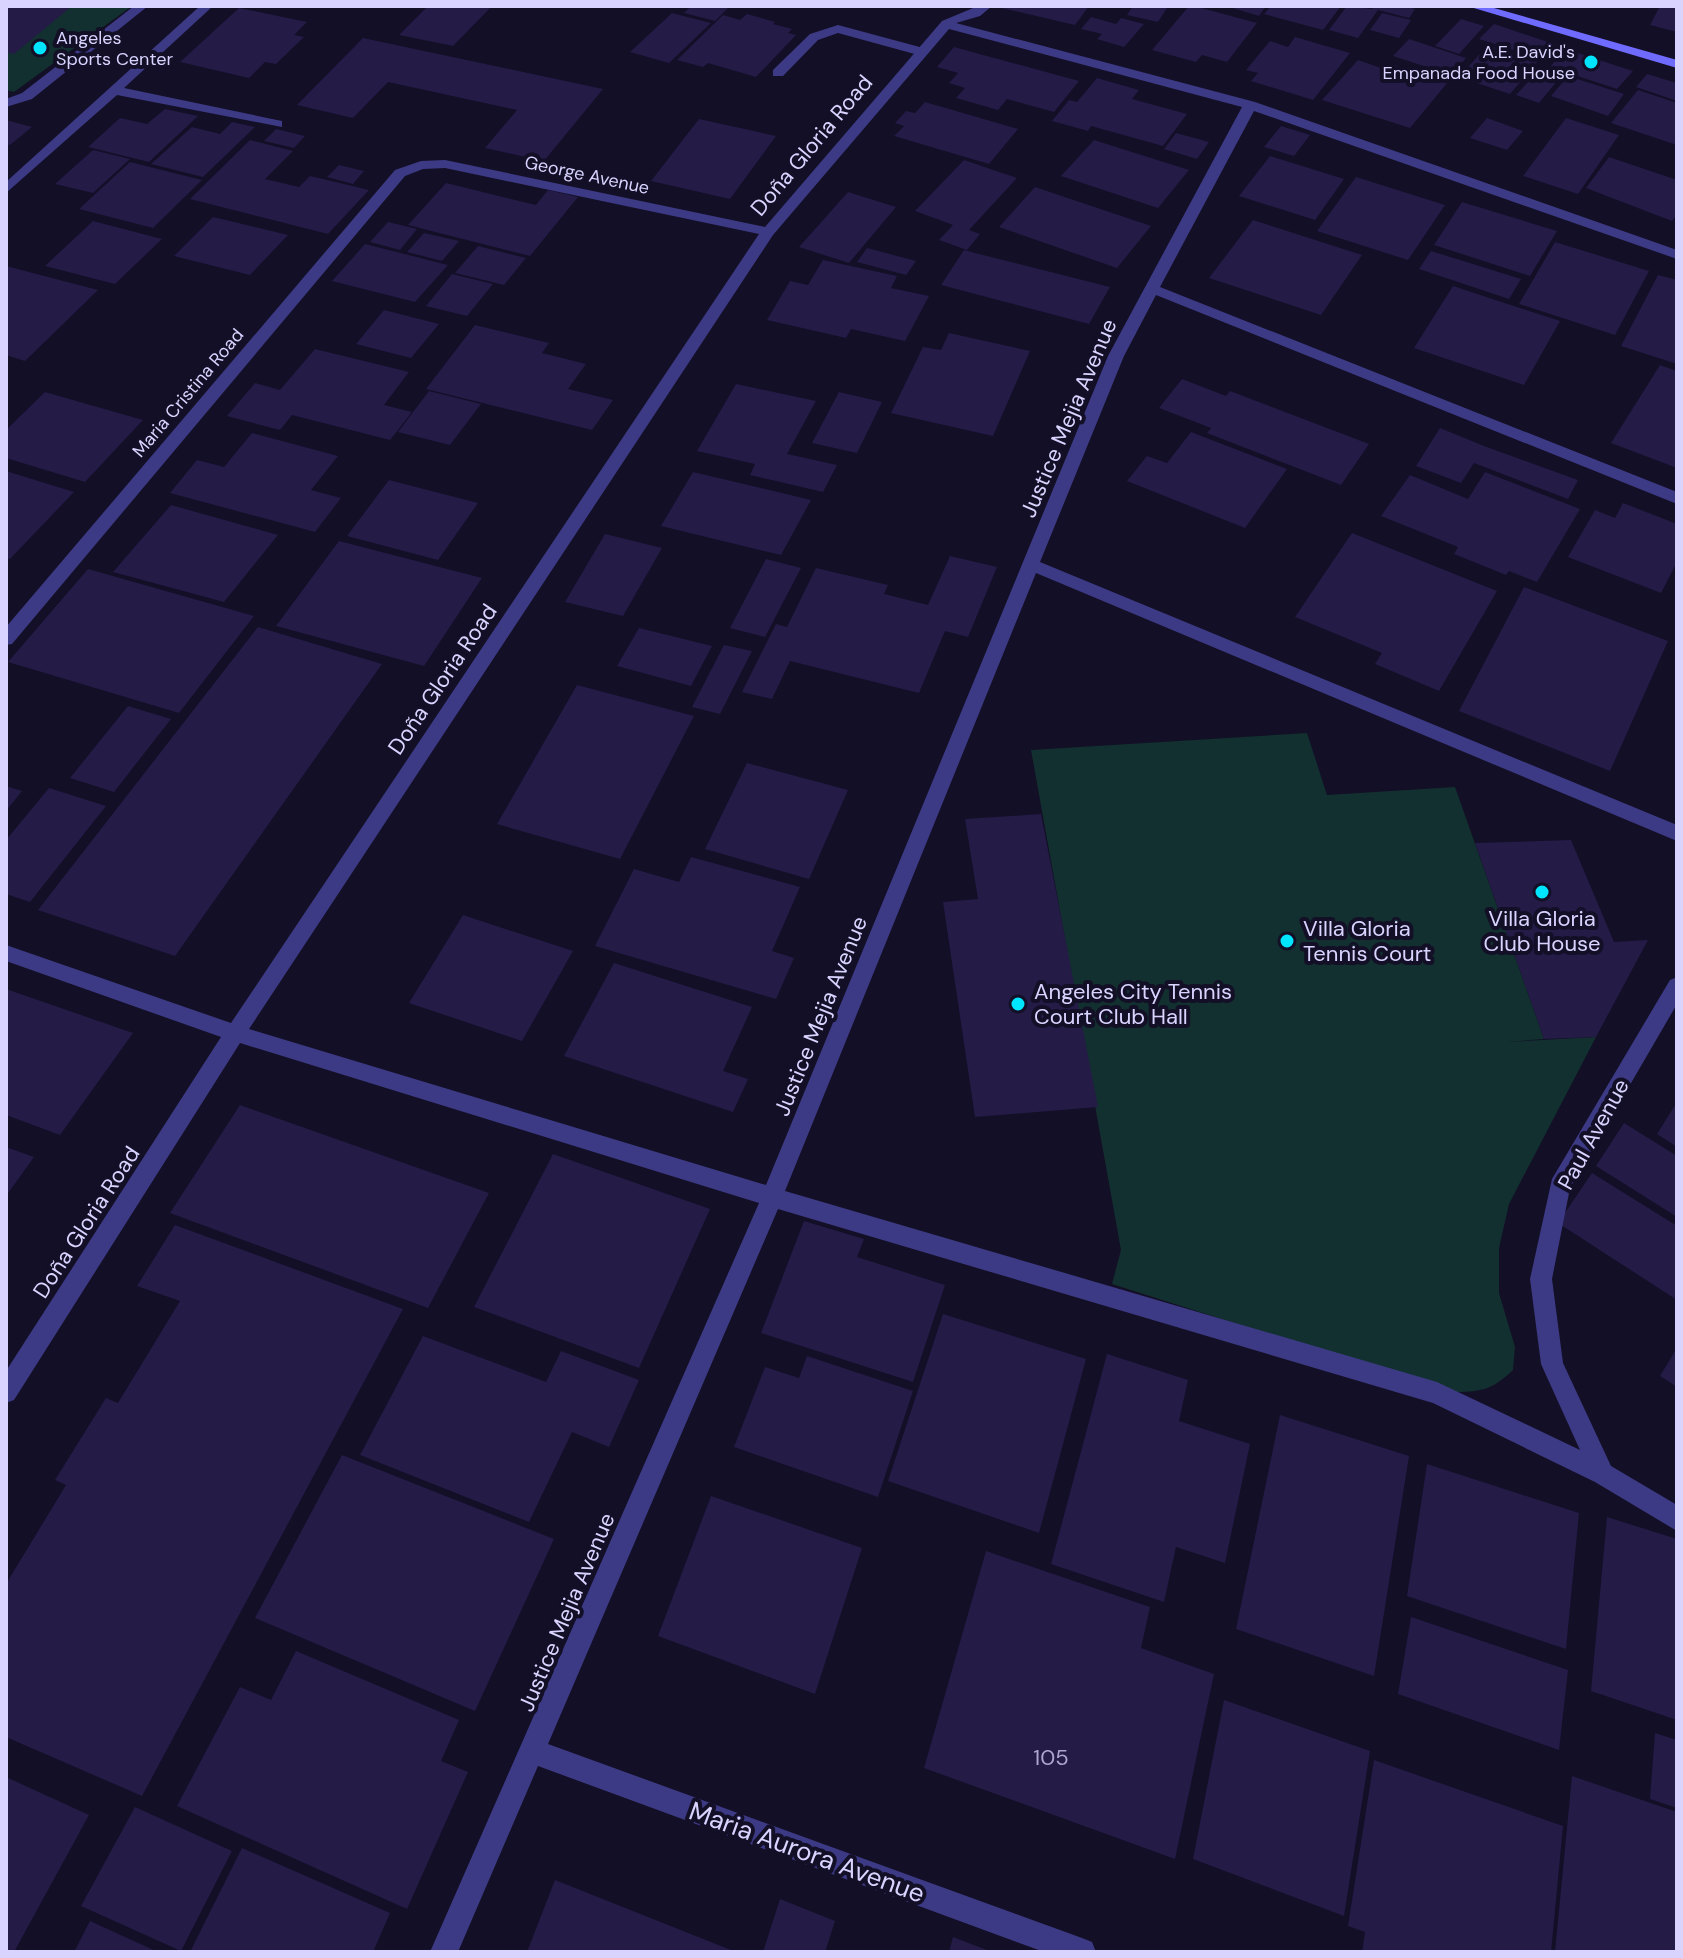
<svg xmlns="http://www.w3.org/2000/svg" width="1683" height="1958" viewBox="0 0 1683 1958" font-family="'DM Sans',sans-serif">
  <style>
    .green { fill: #12302f }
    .building { fill: #241b47 }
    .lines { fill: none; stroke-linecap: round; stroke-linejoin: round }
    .service { fill: #3d3a85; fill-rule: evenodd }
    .minor { fill: #3d3a85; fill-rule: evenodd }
    .secondary { fill: #6f6bff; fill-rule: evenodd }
    .poi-dot { fill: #00e5ff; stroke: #130f26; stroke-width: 3 }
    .labels { text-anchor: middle; stroke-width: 8; stroke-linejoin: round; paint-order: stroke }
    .far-poi-label { font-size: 18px; fill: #d9d4ff; stroke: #130f26; text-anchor: start }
    .far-street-label { font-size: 18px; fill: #d9d4ff; stroke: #130f26 }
    .street-label { font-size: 22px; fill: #d9d4ff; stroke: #130f26 }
    .poi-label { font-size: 22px; fill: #d9d4ff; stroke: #130f26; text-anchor: start }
    .near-number-label { font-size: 22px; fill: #aca6d1 }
    .near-street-label { font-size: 26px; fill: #d9d4ff; stroke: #130f26 }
  </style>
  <rect width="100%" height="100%" fill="#130f26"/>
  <!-- green -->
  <path class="green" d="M6 6H132L14 92 6 90Z
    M1307 733 1327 795 1455 787 1544 1039 1506 1042 1596 1037 1509 1204 1499 1248V1293L1515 1347 1513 1370C1491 1391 1480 1392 1450 1392L1112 1284 1121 1250 1031 750Z"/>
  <!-- building -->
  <path class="building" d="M6 6H72L14 54 6 52Z
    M428 6H492L453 46 399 35Z
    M691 6H724L729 7 715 21 684 13Z
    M1004 6H1089L1075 25 1002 8Z
    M1133 6H1157L1167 8 1158 22 1127 15Z
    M1189 6H1194L1257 23 1227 62 1202 55 1196 62 1152 50Z
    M1226 6H1266L1259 16Z
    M1271 6H1341L1323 30 1264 14Z
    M1347 6 1372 9 1374 6H1405L1415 9 1409 18 1378 10 1358 38 1329 30Z
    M1660 6H1677V32L1650 25Z
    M239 8 307 22 294 35 304 37 276 64 265 62 249 78 180 62Z
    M672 13 711 23 669 63 630 52Z
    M1382 13 1411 20 1399 38 1370 30Z
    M747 14 775 22 773 24 792 29 788 33 796 35 756 77 708 63 703 67 677 60 723 15 740 20Z
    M1091 17 1116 24 1121 18 1144 24 1124 47 1097 39 1102 34 1081 29Z
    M1461 19 1484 26 1459 54 1435 46Z
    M1494 24 1557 45 1544 60 1479 39Z
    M1295 37 1350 53 1313 100 1251 81 1258 73 1246 70 1270 41 1288 47Z
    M363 38 603 89 544 161 485 148 517 110 388 82 353 118 297 105Z
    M1409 39 1466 58 1451 75 1393 56Z
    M1488 45 1538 61 1510 94 1459 77Z
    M954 47 1079 81 1054 112 1007 99 998 110 956 98 965 88 949 83 958 73 937 67Z
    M1565 49 1633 71 1617 89 1550 67Z
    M1358 60 1384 69 1389 63 1448 82 1410 128 1322 100Z
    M1536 73 1558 80 1539 103 1516 95Z
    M1647 74 1677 83V101L1636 87Z
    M1568 76 1624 94 1608 116 1551 96Z
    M1097 78 1139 90 1132 99 1187 114 1163 146 1091 126 1088 131 1052 121 1069 100 1077 102Z
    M1638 90 1677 103V145L1611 123Z
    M925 102 1018 129 989 164 894 136 904 126 895 123 906 111 915 113Z
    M165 109 198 116 149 162 88 147 120 118 147 124Z
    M1487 118 1523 131 1507 150 1470 138Z
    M1566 118 1619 135 1578 194 1523 176Z
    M699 119 776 136 730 199 651 181Z
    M6 120 32 127 10 145 6 144Z
    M232 122 255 127 203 177 151 164 192 127 220 134Z
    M1281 126 1310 135 1294 156 1264 147Z
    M276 129 305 136 294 148 264 141Z
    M1176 133 1209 142 1197 159 1164 149Z
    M250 140 293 151 265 179 299 187 310 176 369 190 328 234 190 199Z
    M1094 140 1189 170 1158 208 1061 176Z
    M93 150 130 159 93 193 55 184Z
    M1270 156 1344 179 1315 220 1239 196Z
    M1609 157 1677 180V214L1672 221 1586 188Z
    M964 160 1017 178 969 230 980 234 967 250 939 240 953 225 915 211Z
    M130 162 202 180 153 228 79 209Z
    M339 165 364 171 353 184 327 177Z
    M1356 177 1445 205 1408 260 1317 231Z
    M446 183 536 205 548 190 578 197 530 256 408 225Z
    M1035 187 1151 226 1117 268 999 227Z
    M848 192 896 207 849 263 799 247Z
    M1462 202 1557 231 1530 276 1434 245Z
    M213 217 288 235 250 275 174 256Z
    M1253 220 1362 255 1321 315 1209 278Z
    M93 221 162 239 115 284 45 266Z
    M388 222 417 229 400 250 370 242Z
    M424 233 459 241 442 261 407 252Z
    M1555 242 1649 271 1615 335 1519 304Z
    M365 244 448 265 415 302 332 281Z
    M478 246 526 258 504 285 455 273Z
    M867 248 916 261 906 275 857 262Z
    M964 250 975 253 1110 287 1089 324 941 285Z
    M1431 251 1521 279 1509 299 1419 269Z
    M823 260 897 276 891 288 929 296 905 341 851 329 846 338 767 320 790 281 808 285Z
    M6 266 98 290 25 361 6 355Z
    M452 274 493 284 467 316 426 306Z
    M1658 275 1677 280V364L1621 346Z
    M1453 286 1560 321 1524 385 1414 348Z
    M384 310 439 324 411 358 356 344Z
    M475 325 549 343 542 353 586 364 568 389 613 400 592 430 426 389Z
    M949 333 1030 351 993 436 891 413 923 347 941 350Z
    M315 349 409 372 384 405 412 412 390 440 292 415 280 430 227 416 255 383 280 390Z
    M1660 365 1677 371V468L1611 443Z
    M1182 379 1226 396 1230 391 1369 444 1341 485 1207 433 1211 428 1159 408Z
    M736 384 816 401 787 454 837 465 823 492 750 475 755 464 697 451Z
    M429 391 481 404 450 445 398 432Z
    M45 392 143 420 85 482 6 458V430Z
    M839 392 882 402 857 453 812 443Z
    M1440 428 1484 446 1578 480 1568 499 1474 463 1461 483 1416 466Z
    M1191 432 1287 469 1245 528 1127 481 1147 456 1167 463Z
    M252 433 338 456 311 490 341 498 315 532 170 493 197 460 224 467Z
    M6 471 74 492 10 559 6 558Z
    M693 472 811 500 781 555 661 526Z
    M1485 472 1580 509 1537 582 1509 571 1506 575 1454 554 1458 547 1381 516 1410 475 1468 499Z
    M389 480 478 503 438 560 347 536Z
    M1623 503 1677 524V562L1661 593 1568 557 1595 510 1615 518Z
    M171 505 278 535 224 602 113 572Z
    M1352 533 1497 591 1439 691 1375 664 1382 653 1295 617Z
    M605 534 662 548 623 616 565 602Z
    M339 541 482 578 424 666 276 626Z
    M950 556 997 567 968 637 945 631 919 693 790 661 772 699 742 692 776 624 787 627 816 568 888 585 884 594 928 605Z
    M766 559 801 568 765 637 730 628Z
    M88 569 254 616 179 713 8 662Z
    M1524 587 1668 641 1610 771 1459 711Z
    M258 627 382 664 175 956 38 910Z
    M639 628 712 646 691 686 617 666Z
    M724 645 752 651 720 714 692 707Z
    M577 685 694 716 620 859 497 824Z
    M128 706 171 719 114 792 70 778Z
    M747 763 848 790 809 879 705 849Z
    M6 786 22 791 6 811Z
    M49 788 106 806 30 902 6 894V840Z
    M1041 814 1098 1107 975 1117 943 902 978 899 965 819Z
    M1571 840 1614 942 1648 940 1596 1037 1544 1039 1475 843Z
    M691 857 800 887 772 951 794 958 776 999 595 946 634 869 679 882Z
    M463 915 573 951 522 1041 409 1003Z
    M614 963 752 1007 723 1071 748 1079 733 1112 564 1056Z
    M6 989 133 1033 60 1135 6 1115Z
    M1677 1102V1147L1657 1134Z
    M240 1105 489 1193 428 1308 170 1213Z
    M1624 1123 1677 1156V1217L1596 1166Z
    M6 1147 34 1157 6 1196Z
    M553 1154 710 1209 639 1368 474 1307Z
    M1592 1173 1677 1226V1300L1558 1223Z
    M804 1221 864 1239 857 1257 945 1285 913 1382 761 1333Z
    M175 1225 403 1309 142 1796 6 1737V1584L66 1485 55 1480 106 1398 118 1403 180 1301 137 1286Z
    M943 1314 1086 1359 1039 1533 888 1481Z
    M423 1336 546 1382 561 1351 639 1380 609 1447 572 1432 529 1522 360 1455Z
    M1677 1348V1387L1660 1376Z
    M1107 1354 1188 1380 1179 1421 1250 1444 1225 1563 1176 1547 1164 1602 1051 1564Z
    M807 1356 913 1391 878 1497 734 1447 765 1367 799 1378Z
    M1280 1415 1409 1456 1374 1676 1236 1629Z
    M342 1455 554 1539 475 1711 255 1618Z
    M1427 1464 1579 1513 1566 1649 1407 1596Z
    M711 1496 862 1548 815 1694 658 1636Z
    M1607 1517 1677 1539V1720L1591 1691Z
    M986 1551 1150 1607 1141 1648 1214 1674 1175 1859 924 1768Z
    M1411 1617 1568 1670 1559 1750 1398 1694Z
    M296 1651 459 1720 441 1761 468 1772 407 1909 177 1806 240 1687 271 1700Z
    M1224 1700 1370 1751 1344 1916 1193 1859Z
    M1655 1733 1677 1740V1808L1650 1799Z
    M1374 1760 1563 1826 1551 1952H1362L1365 1932 1348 1926Z
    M1572 1776 1677 1812V1952H1555Z
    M6 1777 89 1815 14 1952H6Z
    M135 1807 232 1851 181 1951 81 1906Z
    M242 1848 390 1913 373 1952H190Z
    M555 1880 736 1952H527Z
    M780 1899 835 1921 825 1952H763Z
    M90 1921 158 1952H74Z
    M953 1937 992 1952H949Z"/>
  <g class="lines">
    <!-- service -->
    <path class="service" d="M134 6H148L32 99 6 107V99L22 93Z
      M838 25 927 49 928 52 922 56 838 33 818 40 783 76H773V70L810 34Z"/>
    <!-- minor -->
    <path class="minor" d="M200 6H213L124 88 277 120 282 121V127L117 95 6 193V182Z
      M978 6H992L980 16 956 23 1255 102 1677 250V259L1254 111 1160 287 1677 492V504L1156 295 1124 356 1040 562 1677 825V841L1036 573 785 1191 1437 1382 1580 1450 1541 1364 1530 1279 1552 1179 1670 980 1677 977V1004L1570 1188 1552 1279 1563 1363 1611 1466 1677 1505V1531L1595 1482 1433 1403 778 1209 548 1744 1082 1938 1092 1942 1096 1952H1044L538 1766 458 1952H430L759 1203 240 1043 14 1400 6 1403V1371L221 1037 6 961V945L231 1023 759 234 445 168 423 169 405 176 12 644 6 645V627L395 170 421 161 445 160 765 227 942 21ZM949 29 1242 107 1108 356 766 1185 249 1029 773 235Z"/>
    <!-- secondary -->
    <path class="secondary" d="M1467 6H1487L1677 60V68Z"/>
  </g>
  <!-- markers -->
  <g class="poi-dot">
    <circle cx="40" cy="48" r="8"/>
    <circle cx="1591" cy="62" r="8"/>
    <circle cx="1542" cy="892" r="8"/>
    <circle cx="1287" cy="941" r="8"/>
    <circle cx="1018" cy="1004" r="8"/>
  </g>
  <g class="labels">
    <!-- far-poi labels -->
    <g class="far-poi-label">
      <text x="56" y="44">Angeles<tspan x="56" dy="21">Sports Center</tspan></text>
      <text x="1575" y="58" text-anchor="end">A.E. David's<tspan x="1575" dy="21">Empanada Food House</tspan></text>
    </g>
    <!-- far-street labels -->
    <g class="far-street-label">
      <text transform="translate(587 175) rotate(12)" y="6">George Avenue</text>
      <text transform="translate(188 393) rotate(-50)" y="6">Maria Cristina Road</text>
    </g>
    <!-- street labels -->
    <g class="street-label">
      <text transform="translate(811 145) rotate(-50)" y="8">Doña Gloria Road</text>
      <text transform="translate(1068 418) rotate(-67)" y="8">Justice Mejia Avenue</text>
      <text transform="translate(442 679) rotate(-56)" y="8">Doña Gloria Road</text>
      <text transform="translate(820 1016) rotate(-68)" y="8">Justice Mejia Avenue</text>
      <text transform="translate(1593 1134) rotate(-61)" y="8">Paul Avenue</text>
      <text transform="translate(86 1222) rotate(-57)" y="8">Doña Gloria Road</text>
      <text transform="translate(566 1612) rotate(-67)" y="8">Justice Mejia Avenue</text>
    </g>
    <!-- poi labels -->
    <g class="poi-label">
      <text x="1542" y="926" text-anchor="middle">Villa Gloria<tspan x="1542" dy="25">Club House</tspan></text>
      <text x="1303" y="936">Villa Gloria<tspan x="1303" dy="25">Tennis Court</tspan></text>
      <text x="1034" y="999">Angeles City Tennis<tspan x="1034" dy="25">Court Club Hall</tspan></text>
    </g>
    <!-- near-number labels -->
    <g class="near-number-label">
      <text x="1051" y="1765">105</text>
    </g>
    <!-- near-street labels -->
    <g class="near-street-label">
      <text transform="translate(807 1852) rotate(20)" y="9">Maria Aurora Avenue</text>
    </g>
  </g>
  <!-- border -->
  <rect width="1683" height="1958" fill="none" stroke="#d9d4ff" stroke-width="16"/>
</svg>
